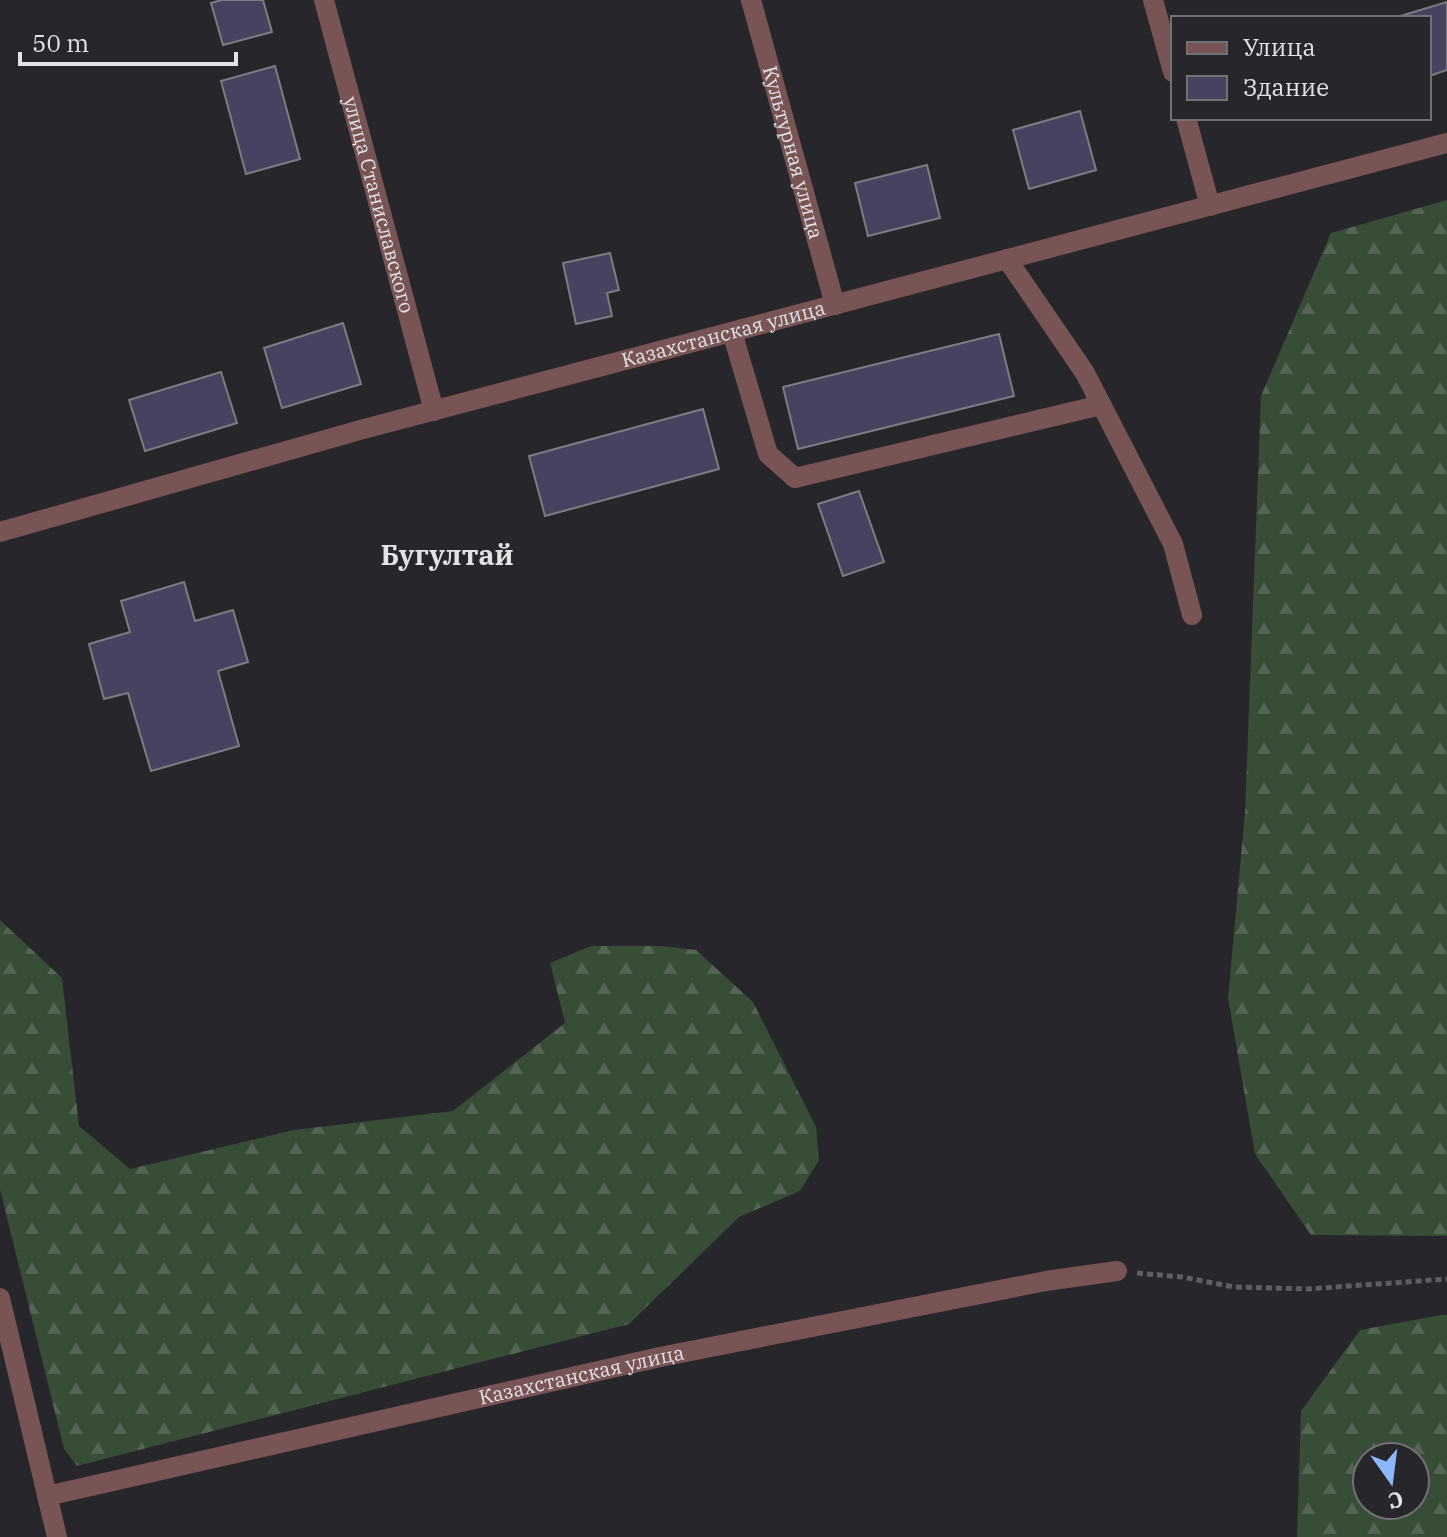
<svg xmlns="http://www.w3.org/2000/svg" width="1447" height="1537" viewBox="0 0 1447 1537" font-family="'IBM Plex Serif',serif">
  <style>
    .forest { fill: url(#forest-firs); fill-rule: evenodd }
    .building { fill: #46425f; stroke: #7d7c82; stroke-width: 2 }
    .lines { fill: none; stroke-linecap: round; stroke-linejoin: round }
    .path { stroke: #5f5f63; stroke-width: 5; stroke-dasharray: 6 4; stroke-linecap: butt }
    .minor { stroke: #795455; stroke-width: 20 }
    .labels { text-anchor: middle; stroke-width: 6; stroke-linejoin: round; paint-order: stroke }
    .street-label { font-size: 20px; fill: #e2e2e5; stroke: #27262b }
    .district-label { font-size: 28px; font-weight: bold; fill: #e2e2e5; stroke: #27262b }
  </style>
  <defs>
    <pattern id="forest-firs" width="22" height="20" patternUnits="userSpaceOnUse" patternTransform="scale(2)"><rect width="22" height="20" fill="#374d36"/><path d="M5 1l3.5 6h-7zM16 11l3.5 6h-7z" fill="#546653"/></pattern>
  </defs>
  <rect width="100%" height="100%" fill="#27262b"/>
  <!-- forest -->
  <path class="forest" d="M1447 200V1236L1311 1235 1255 1154 1228 998 1245 812 1261 396 1331 233Z
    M0 920 62 978 79 1126 130 1169 294 1130 453 1111 565 1023 550 963 591 946H661L696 950 753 1002 816 1127 819 1160 800 1191 739 1217 629 1324 77 1466 64 1449 0 1189Z
    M1441 1315H1447V1537H1297L1301 1411 1360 1330ZM1415 1457V1505H1367V1457Z"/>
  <!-- building -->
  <path class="building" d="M222 0H263L272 32 223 45 211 3Z
    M1447 2V70L1429 76V18L1397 17Z
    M275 66 300 159 246 174 221 81Z
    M1080 111 1096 170 1029 189 1013 130Z
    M927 165 940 218 868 236 855 183Z
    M610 253 619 290 607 293 612 316 576 324 563 263Z
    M343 323 361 384 282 408 264 348Z
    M999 334 1014 396 798 449 783 387Z
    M221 372 237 423 145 451 129 400Z
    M703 409 719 469 545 516 529 456Z
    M859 491 884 562 843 576 818 504Z
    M184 582 195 621 233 610 248 662 218 671 239 746 151 771 128 693 104 699 89 644 130 632 121 601Z"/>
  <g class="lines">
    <!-- path -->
    <path class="path" d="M1137 1273 1182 1277 1234 1287 1307 1289 1447 1279"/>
    <!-- minor -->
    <g class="minor">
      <path id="s1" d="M324 0 434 411"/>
      <path id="s2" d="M751 0 835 305"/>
      <path d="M1153 0 1173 72"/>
      <path d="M1186 118 1210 206"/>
      <path d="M1007 259 1085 373 1173 544 1192 615"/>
      <path d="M732 332 768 454 795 478 1101 405"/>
      <path id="s3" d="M0 532 360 430 1447 143"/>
      <path d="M0 1298 57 1537"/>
      <path id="s4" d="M47 1496 660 1357 1046 1281 1117 1271"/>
    </g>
  </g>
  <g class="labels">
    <!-- street labels -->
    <g class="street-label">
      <text dy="7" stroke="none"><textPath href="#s2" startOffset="158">Культурная улица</textPath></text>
      <text dy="7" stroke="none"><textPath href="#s1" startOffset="212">улица Станиславского</textPath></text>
      <text dy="7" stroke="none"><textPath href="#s3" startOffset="750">Казахстанская улица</textPath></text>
      <text dy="7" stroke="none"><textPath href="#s4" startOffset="548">Казахстанская улица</textPath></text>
    </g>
    <!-- district labels -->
    <g class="district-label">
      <text x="447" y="565">Бугултай</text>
    </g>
  </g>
  <!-- legend -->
  <rect x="1171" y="16" width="260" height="104" fill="#27262b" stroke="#727175" stroke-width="2"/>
  <rect x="1187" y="42" width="40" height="12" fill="#795455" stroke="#727175" stroke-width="2"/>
  <text x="1243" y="56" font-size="24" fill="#e2e2e5">Улица</text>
  <rect x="1187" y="76" width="40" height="24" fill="#46425f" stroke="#727175" stroke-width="2"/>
  <text x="1243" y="96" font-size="24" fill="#e2e2e5">Здание</text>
  <!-- north arrow -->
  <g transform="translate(1391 1481) rotate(166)"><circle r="38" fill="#27262b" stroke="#727175" stroke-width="2"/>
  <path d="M0-6L14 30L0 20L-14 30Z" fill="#8db9fc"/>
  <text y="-12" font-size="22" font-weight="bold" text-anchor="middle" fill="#e2e2e5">С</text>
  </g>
  <!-- scale -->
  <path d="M20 52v12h216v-12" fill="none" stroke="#e2e2e5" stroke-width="4"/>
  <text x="32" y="52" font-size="24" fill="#e2e2e5" stroke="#27262b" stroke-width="6" paint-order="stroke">50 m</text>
</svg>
